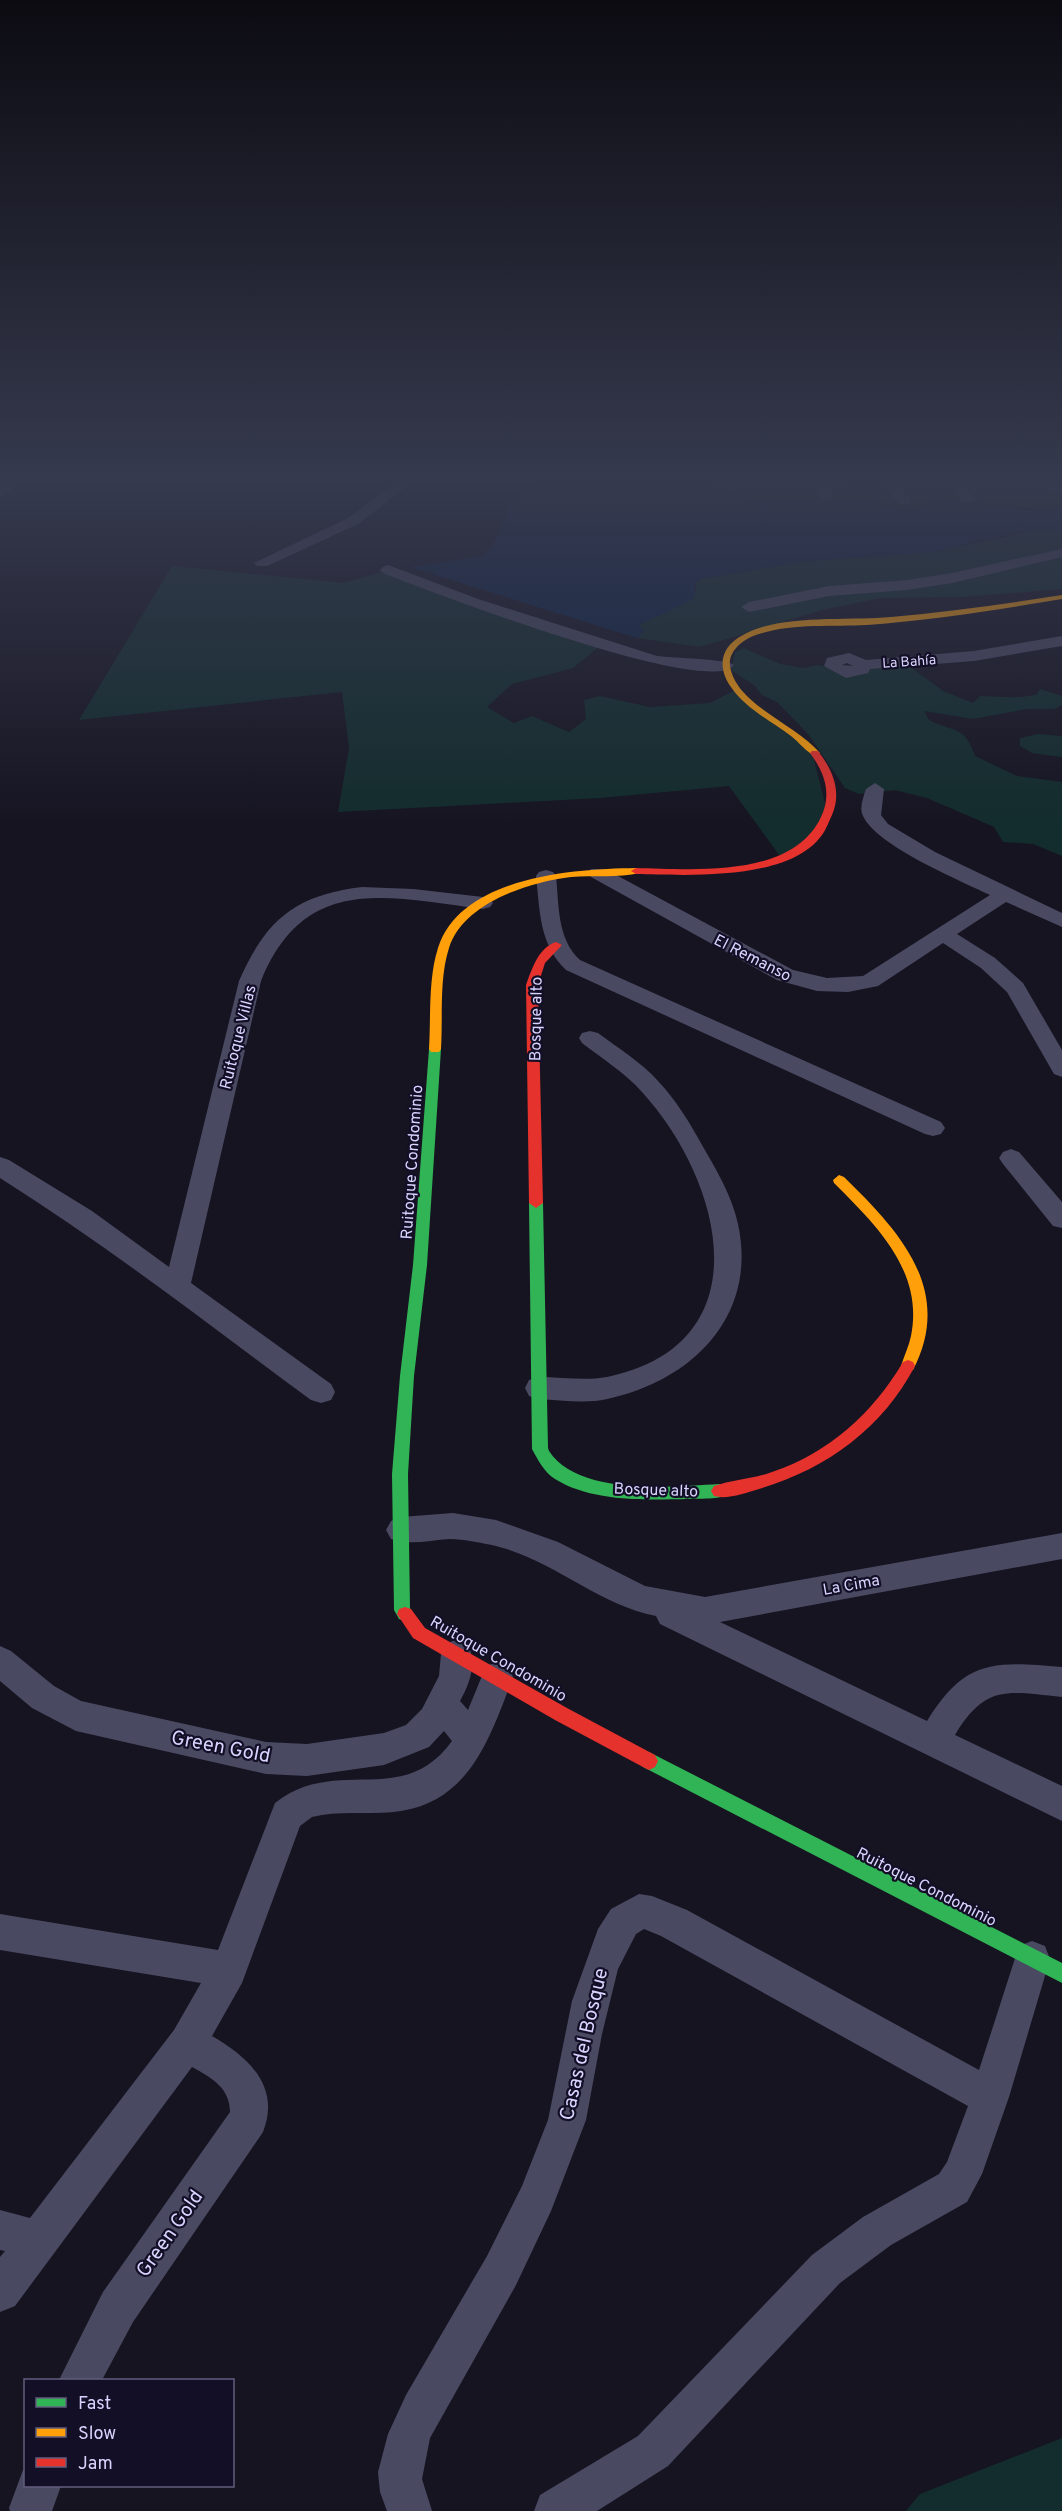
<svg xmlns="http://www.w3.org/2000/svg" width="1062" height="2511" viewBox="0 0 1062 2511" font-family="Overpass,sans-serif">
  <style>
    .green { fill: #132c2d }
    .water { fill: #0d2144 }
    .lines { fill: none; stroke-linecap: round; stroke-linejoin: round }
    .street { fill: #4a4962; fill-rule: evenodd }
    .fast { fill: #30b455; fill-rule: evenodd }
    .slow { fill: #ff9f0a; fill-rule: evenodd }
    .jam { fill: #e5322d; fill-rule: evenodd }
    .labels { text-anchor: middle; stroke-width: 4.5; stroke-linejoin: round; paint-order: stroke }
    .far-street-label { font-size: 14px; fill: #d9d4ff; stroke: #130f26 }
    .street-label { font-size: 16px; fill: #d9d4ff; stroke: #130f26 }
    .near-street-label { font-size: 20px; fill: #d9d4ff; stroke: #130f26 }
  </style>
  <rect width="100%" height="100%" fill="#161421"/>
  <!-- green -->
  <path class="green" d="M707 475H718L758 484C785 467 818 484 847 485 919 488 990 475 1062 475V510L939 502 906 512 886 505 853 500H755L716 488 708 481Z
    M1036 530H1062V589L962 597 881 598 826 609 700 647 637 638 644 631 638 625C645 621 652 616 660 613 675 606 701 605 695 582L701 579 808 561 935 552Z
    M172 566 344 583 388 570 602 644 573 668 512 684 487 707 514 723 532 716 569 732 586 719 584 700 600 696 650 707 710 703 735 690 811 748 829 819 782 859 729 786 600 798 338 812 349 748 342 692 79 720Z
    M744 648 780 664 803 668 818 665 841 670 887 665 912 668 943 691 973 703 980 696C1000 696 1017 700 1037 694L1040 689 1062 696V705L1055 709H1027L973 719 924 711 929 720C954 733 964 724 975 756L1017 776 1062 782V856L1033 844 1003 842 994 827 927 798 895 790 859 794 845 788 808 734 777 702 762 695 754 685 731 670 735 652Z
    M1038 734 1062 736V757L1032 753 1020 746V738Z
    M1062 2438V2511H906L920 2494Z"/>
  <!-- water -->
  <path class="water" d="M537 475H707L708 481 716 488 755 500H853L878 503 906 512H914L925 504 957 501 1028 510H1062V530L1017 532 935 552 808 561 701 579 695 582V595L692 600 639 625 644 631 637 638 410 567 484 556C497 541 504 525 508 505L544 482Z"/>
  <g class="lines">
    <!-- street -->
    <path class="street" d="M18 475H33L0 498V487Z
      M407 475H422L358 524 267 566H257L254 563 348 518Z
      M807 475H821L833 496 831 499H821Z
      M876 475H890L911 501 909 504H899Z
      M938 475H952L975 498 973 501H963Z
      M1006 475H1024L1062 485V493L1029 486Z
      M1062 549V557L952 583 907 590 829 596 749 612 741 607 749 602 829 586 907 580 952 573Z
      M388 565 478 599 657 656C671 658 729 659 734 665 709 699 426 590 383 573L380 570 383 567Z
      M1062 636V646L974 661 870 669 868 673 846 678 824 666 827 658 849 653 866 660 974 651ZM847 663 853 666 842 665Z
      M875 783 884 789 881 815 888 824 935 852 1062 913V927L1006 902 957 934 995 958 1023 983 1062 1050V1077L1054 1074 1007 992 981 968 943 943 878 986 848 992 817 991 777 980 591 877 588 873 591 869H605L793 970 827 978 863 976 990 895C959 880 877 846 863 816 859 808 863 798 866 789Z
      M546 870 553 872 556 876C559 905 557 939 580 960L941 1122 945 1128 941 1134 933 1136 925 1134 566 970C539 944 540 911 536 876L539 872Z
      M362 887 413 889 483 897 490 899 493 903 490 907 483 909C387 897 305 873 261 981L191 1283 331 1384 335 1392 331 1400 321 1403 311 1400C208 1324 108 1246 0 1178V1157L9 1160 92 1211 169 1267 239 981C266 919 296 895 362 887Z
      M590 1031 598 1033C618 1048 641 1062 658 1081 676 1100 690 1123 702 1145 716 1169 732 1196 738 1224 758 1316 692 1381 607 1399 585 1404 561 1400 539 1399L529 1396 525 1388 529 1380 539 1377C561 1377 585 1381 607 1377 765 1344 723 1181 642 1092 625 1073 603 1059 582 1043L579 1038 582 1033Z
      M1011 1149 1019 1152 1062 1202V1228L1053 1226 1003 1164 999 1158 1003 1152Z
      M453 1513 496 1520 558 1542 645 1586 705 1597 1062 1533V1559L720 1622 927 1721C965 1659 994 1661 1062 1667V1697C1009 1692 986 1683 955 1735L1062 1786V1821L660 1624 656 1616C599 1605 553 1560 496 1546 482 1543 464 1539 450 1539 430 1540 409 1546 391 1539L386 1530 391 1521 401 1517Z
      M457 1639 468 1644C477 1664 470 1683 460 1701L468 1710 486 1666 497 1662 508 1666 513 1677C491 1735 471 1800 401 1811 375 1815 348 1811 322 1815L312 1817 300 1826 242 1983 212 2036C248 2057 281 2086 263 2132L133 2322 102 2380H59L103 2292 230 2112C230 2088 212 2078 192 2067L15 2306 0 2312V2257L5 2251 0 2250V2210L30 2218 174 2030 201 1983 0 1950V1914L218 1950 275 1803C337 1754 402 1810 452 1741L444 1731 429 1747 384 1765 307 1776 266 1774 76 1731 32 1708 0 1681V1646L11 1651 54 1686 81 1701 266 1742 307 1744 384 1733 406 1725 422 1709 439 1676 441 1654 446 1644Z
      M639 1894 652 1896 687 1910 979 2070 1019 1946 1032 1941 1045 1946 1050 1959 1009 2097 982 2174 967 2202 891 2245 840 2283 668 2466 597 2511H534L540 2495 638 2436 812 2255 863 2217 939 2174 947 2162 968 2106 661 1936 644 1929 636 1934 618 1969 602 2034 586 2120 551 2211 516 2285 430 2438 422 2479 432 2511H387L380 2492 378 2472 388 2434 406 2395 487 2256 522 2186 548 2120 572 2001 598 1929 611 1909Z
      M23 2470H26V2486H61L52 2511H10L9 2508Z"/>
    <!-- fast -->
    <path class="fast" d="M435 1045 441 1049 427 1265 414 1376 408 1474 410 1608 413 1614 411 1619 405 1621 399 1619 394 1610 392 1474 400 1376 413 1265 429 1049Z
      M536 1198 543 1203 548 1448 549 1451C578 1496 672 1487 719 1484L724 1486 727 1491 724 1496C713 1500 699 1498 687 1499 645 1500 592 1502 555 1479 544 1472 538 1460 532 1449L529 1203Z
      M649 1752 1062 1963V1983L643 1767 640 1761 643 1755Z"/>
    <!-- slow -->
    <path class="slow" d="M1062 595V599C997 610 933 620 867 625 831 627 793 623 759 634 745 638 728 650 730 666 736 705 796 724 820 753L815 756C806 752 799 742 791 736 770 720 746 709 731 687 717 667 720 647 743 635 779 614 849 621 891 617 948 612 1005 604 1062 595Z
      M636 868 641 871 640 873C618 878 593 875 571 877 529 882 463 903 449 948 439 979 443 1017 441 1049L439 1052H431L429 1049C431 1017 428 979 438 948 461 876 574 869 636 868Z
      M839 1175 844 1177C898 1230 955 1289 913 1370L908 1372 903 1370 901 1366C904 1356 909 1346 911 1336 924 1271 876 1225 834 1183L833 1180Z"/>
    <!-- jam -->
    <path class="jam" d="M812 751H818C833 770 842 792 832 815 829 821 827 827 824 832 793 882 687 875 636 874L631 871 636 868C693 869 792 879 821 817 832 794 825 773 810 753Z
      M556 942 562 945 545 963 538 985 543 1203 536 1208 529 1203 526 985C532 969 538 948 556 942Z
      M908 1360 913 1362 915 1366C882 1429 826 1469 759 1489 746 1493 726 1500 714 1496L711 1491 714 1486C732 1480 753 1479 772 1472 829 1453 873 1413 903 1362Z
      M405 1607 411 1609 425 1628 567 1708 655 1755 658 1761 655 1767 649 1770 643 1767 555 1720 413 1638 397 1614 399 1609Z"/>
  </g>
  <!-- sky -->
  <linearGradient id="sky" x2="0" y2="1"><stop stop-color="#0c0b12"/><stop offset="0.58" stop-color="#363a4e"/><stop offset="1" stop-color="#363a4e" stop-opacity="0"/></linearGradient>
  <rect width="1062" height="826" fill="url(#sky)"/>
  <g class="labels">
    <!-- far-street labels -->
    <g class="far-street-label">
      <text transform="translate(909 661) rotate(-4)" y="5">La Bahía</text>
    </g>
    <!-- street labels -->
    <g class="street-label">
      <text transform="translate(753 957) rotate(27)" y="6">El Remanso</text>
      <text transform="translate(535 1019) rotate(-89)" y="6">Bosque alto</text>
      <text transform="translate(237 1037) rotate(-76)" y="6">Ruitoque Villas</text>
      <text transform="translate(411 1162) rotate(-86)" y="6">Ruitoque Condominio</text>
      <text transform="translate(656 1489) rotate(2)" y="6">Bosque alto</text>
      <text transform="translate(851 1584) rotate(-10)" y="6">La Cima</text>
      <text transform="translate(499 1658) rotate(30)" y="6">Ruitoque Condominio</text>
      <text transform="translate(927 1886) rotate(27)" y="6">Ruitoque Condominio</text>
    </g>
    <!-- near-street labels -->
    <g class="near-street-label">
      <text transform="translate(221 1746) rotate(11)" y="7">Green Gold</text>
      <text transform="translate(583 2044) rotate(-77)" y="7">Casas del Bosque</text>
      <text transform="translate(169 2233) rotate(-55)" y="7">Green Gold</text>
    </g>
  </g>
  <!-- legend -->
  <rect x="24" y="2379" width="210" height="108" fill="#130f26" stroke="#625e7d" stroke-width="1.5"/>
  <rect x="36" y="2398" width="30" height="9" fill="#30b455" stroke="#625e7d" stroke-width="1.5"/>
  <text x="78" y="2409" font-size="18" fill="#d9d4ff">Fast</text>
  <rect x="36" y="2428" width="30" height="9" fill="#ff9f0a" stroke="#625e7d" stroke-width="1.5"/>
  <text x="78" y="2439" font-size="18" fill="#d9d4ff">Slow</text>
  <rect x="36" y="2458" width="30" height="9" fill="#e5322d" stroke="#625e7d" stroke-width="1.5"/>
  <text x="78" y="2469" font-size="18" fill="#d9d4ff">Jam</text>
</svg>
